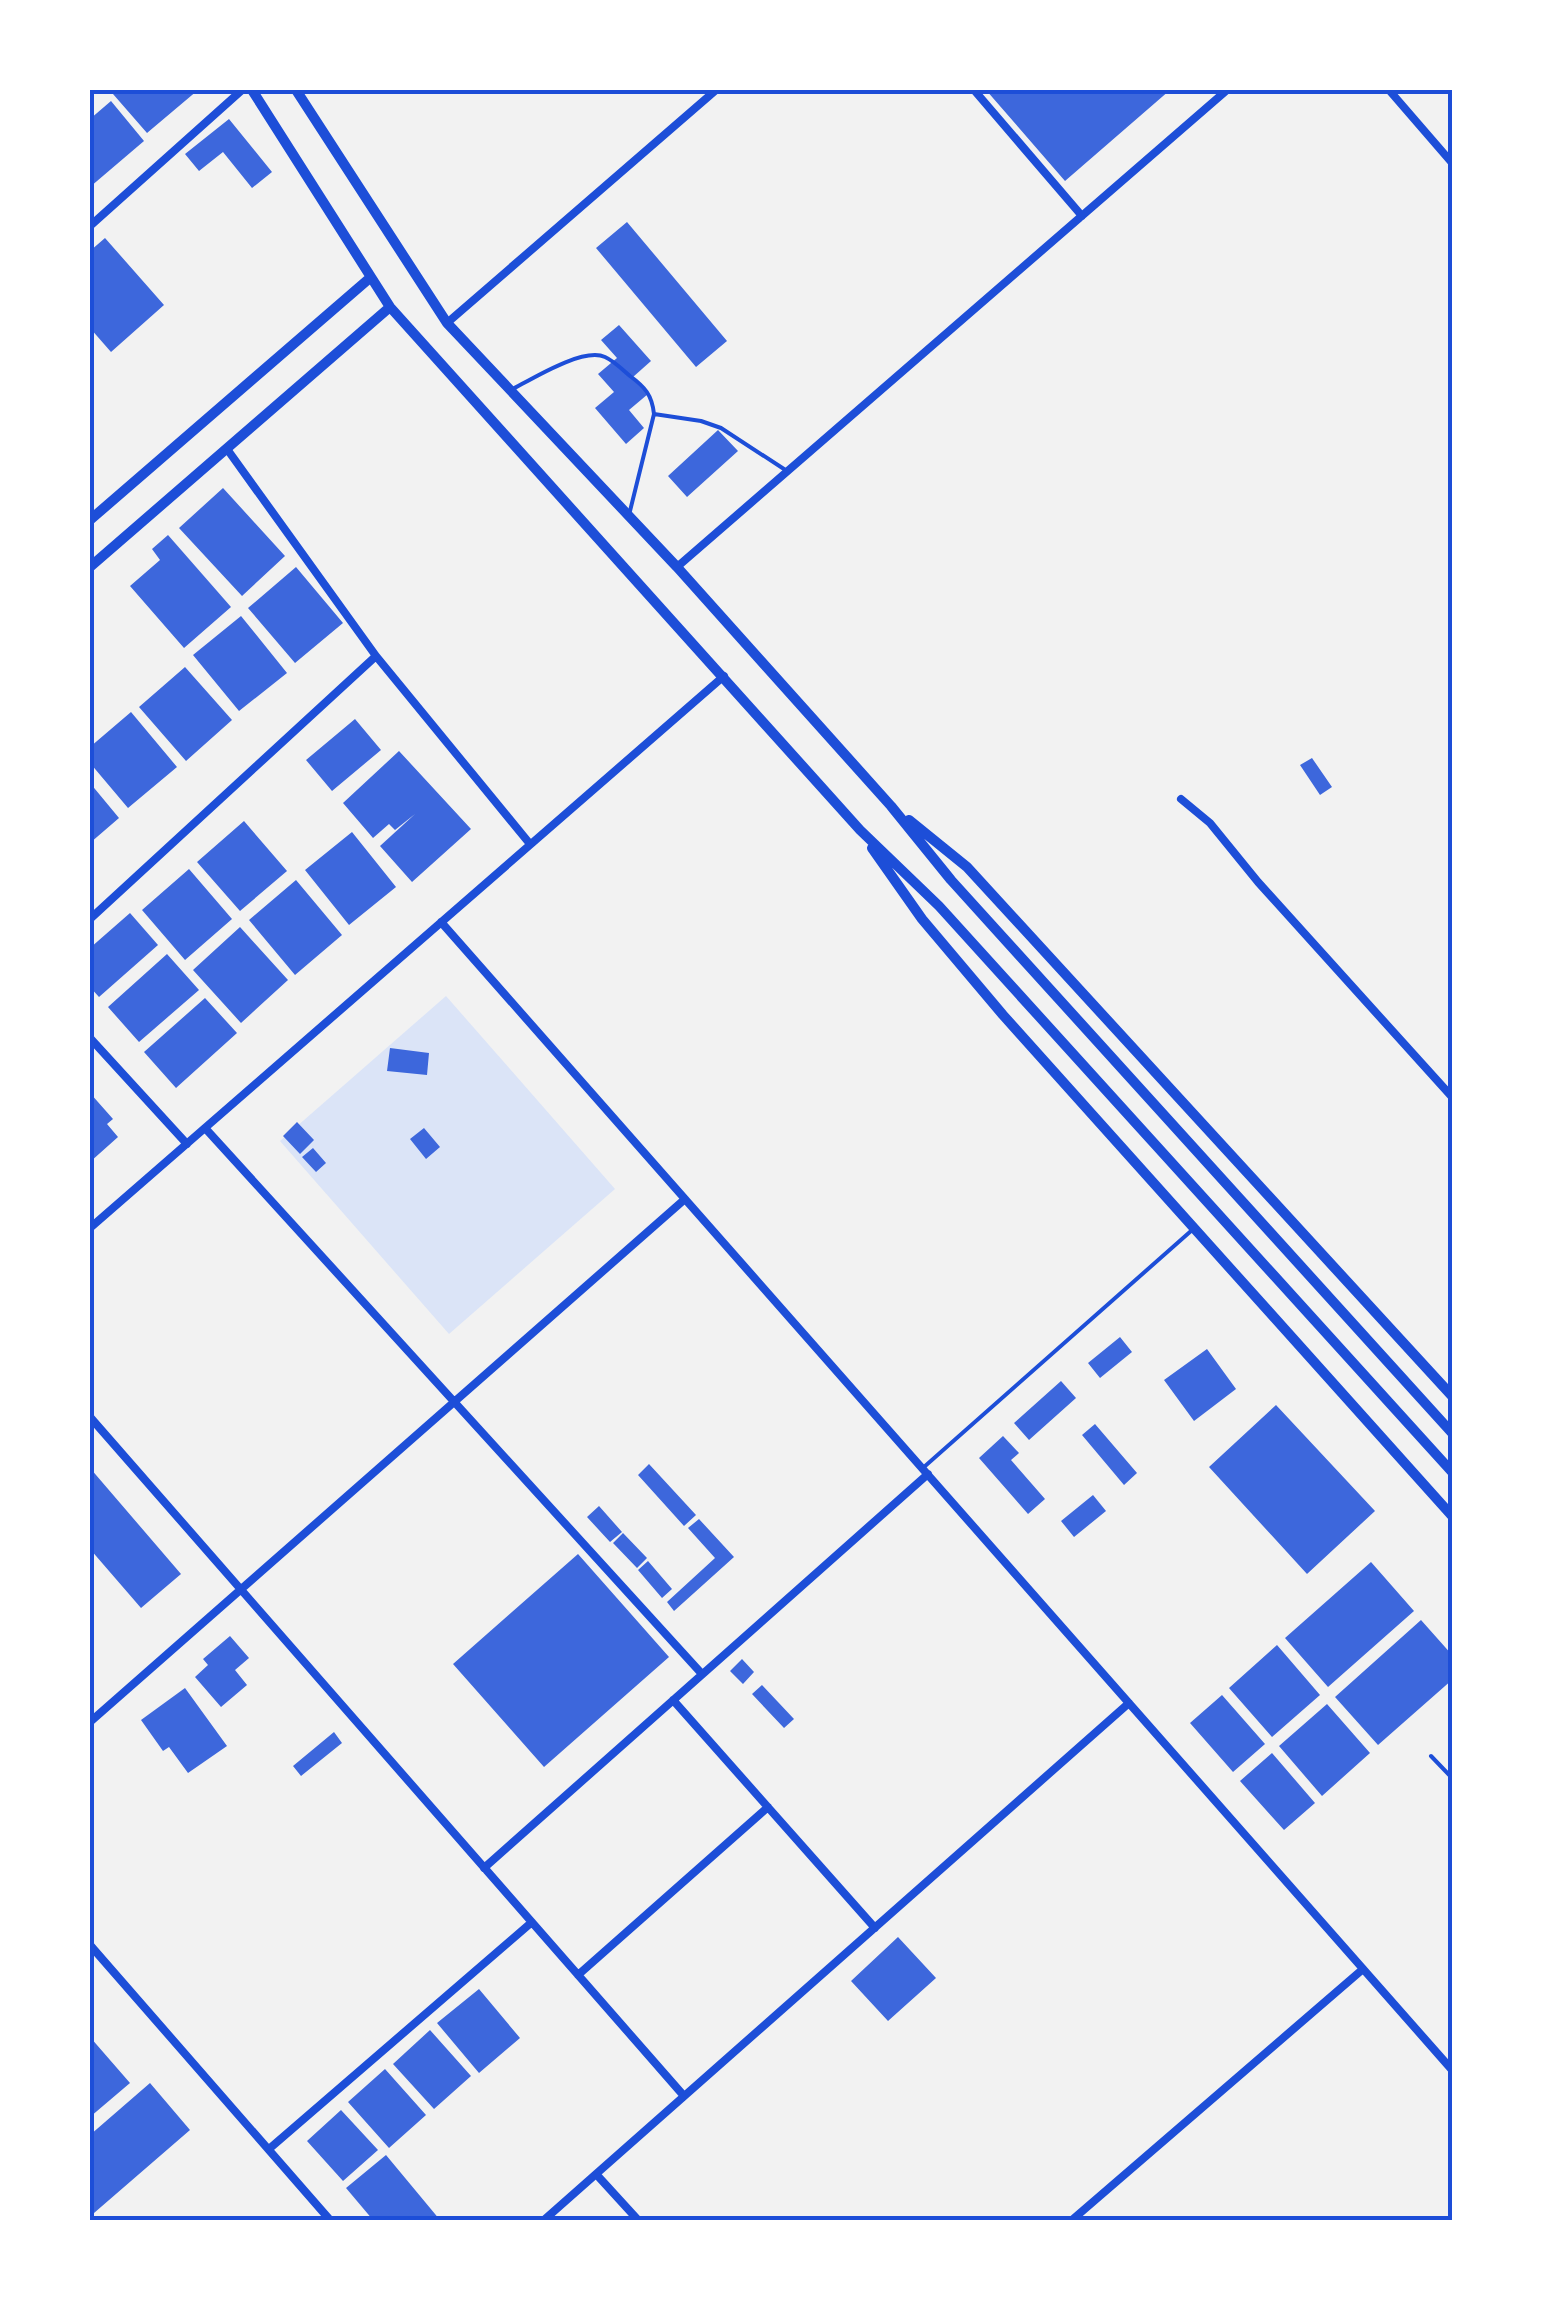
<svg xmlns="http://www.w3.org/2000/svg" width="1543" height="2310" viewBox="0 0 1543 2310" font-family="'PT Sans Narrow',sans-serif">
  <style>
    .green { fill: #dbe4f7 }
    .building { fill: #3d67dc }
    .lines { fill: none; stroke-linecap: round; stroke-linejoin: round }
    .service { stroke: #1d4ed8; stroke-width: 4 }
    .minor { stroke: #1d4ed8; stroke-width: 8 }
    .tertiary { stroke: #1d4ed8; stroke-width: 10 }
    .neatline { fill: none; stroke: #1d4ed8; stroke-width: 4 }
  </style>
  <rect width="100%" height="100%" fill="#f2f2f2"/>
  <!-- green -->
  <path class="green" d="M446 996 615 1189 449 1334 280 1141Z"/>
  <!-- building -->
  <path class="building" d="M118 90H198L147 133 113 94Z
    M986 90H1170L1065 181Z
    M111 101 144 141 90 187V119Z
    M229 119 272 172 252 188 223 152 199 171 185 154Z
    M627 222 727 341 696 367 596 248Z
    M105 238 164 305 111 352 90 328V263L93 260 90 251Z
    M619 325 651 361 633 377 648 394 629 410 644 428 626 444 595 408 614 392 598 374 617 358 601 340Z
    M718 430 738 451 687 497 668 476Z
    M223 488 285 556 242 596 179 528Z
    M168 535 231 607 184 648 130 586 160 560 152 549Z
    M296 567 343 623 295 663 248 608Z
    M241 616 287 673 239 711 193 655Z
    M185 667 232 720 186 761 139 707Z
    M131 712 177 767 128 808 90 763V747Z
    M355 719 381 750 332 791 306 760Z
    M399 751 471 829 412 882 380 846 415 814 395 830 389 824 373 838 343 803Z
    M1312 758 1332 787 1320 795 1300 765Z
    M90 783 119 818 90 843Z
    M244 821 287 871 240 911 197 862Z
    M352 832 396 887 349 925 305 870Z
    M189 869 232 919 185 960 142 910Z
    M296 880 342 935 295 975 249 920Z
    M130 913 158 945 99 997 90 987V948Z
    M240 927 288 980 241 1023 193 970Z
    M167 954 199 990 139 1042 108 1007Z
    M205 998 237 1033 176 1088 144 1052Z
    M390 1048 429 1053 427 1075 387 1071Z
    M90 1093 113 1119 107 1124 118 1137 90 1162Z
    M297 1122 314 1140 300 1154 283 1136Z
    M424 1128 440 1147 426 1159 410 1139Z
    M313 1148 326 1163 316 1172 302 1157Z
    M1120 1337 1132 1352 1100 1378 1088 1363Z
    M1207 1349 1236 1389 1194 1421 1164 1380Z
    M1061 1381 1076 1398 1029 1440 1014 1423Z
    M1276 1405 1375 1511 1307 1574 1209 1467Z
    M1095 1424 1137 1473 1124 1485 1082 1435Z
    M1003 1436 1019 1453 1011 1460 1045 1499 1028 1514 979 1458Z
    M649 1464 696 1515 684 1526 638 1475Z
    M90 1468 181 1574 141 1608 90 1549Z
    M1093 1495 1106 1511 1074 1537 1061 1521Z
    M599 1506 622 1532 610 1542 587 1517Z
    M699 1519 734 1557 674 1611 667 1602 715 1558 688 1528Z
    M623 1533 647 1558 637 1568 613 1543Z
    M578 1554 669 1657 544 1767 453 1664Z
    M648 1561 672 1589 662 1598 638 1570Z
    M1371 1562 1414 1611 1328 1687 1285 1638Z
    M1421 1620 1453 1656V1679L1378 1745 1335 1697Z
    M230 1636 249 1658 235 1670 247 1685 221 1707 195 1677 208 1665 203 1659Z
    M1277 1645 1320 1695 1272 1737 1229 1688Z
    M742 1659 754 1672 743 1684 730 1671Z
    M762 1685 794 1719 784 1728 752 1694Z
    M185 1688 227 1746 188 1773 169 1747 163 1751 141 1720Z
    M1222 1695 1265 1744 1233 1772 1190 1723Z
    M1327 1704 1370 1753 1322 1796 1279 1746Z
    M334 1732 342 1743 301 1776 293 1766Z
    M1272 1753 1315 1803 1284 1830 1240 1781Z
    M898 1937 936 1978 888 2021 851 1981Z
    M479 1989 520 2038 479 2073 437 2023Z
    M430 2030 471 2076 434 2109 393 2064Z
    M90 2037 130 2083 90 2117Z
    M385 2069 426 2115 389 2148 348 2102Z
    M150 2083 190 2130 94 2213 90 2209V2135Z
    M341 2110 378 2150 343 2181 307 2141Z
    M386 2155 440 2220H373L346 2188Z"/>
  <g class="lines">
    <!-- service -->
    <path class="service" d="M511 390C532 379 583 347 605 357 614 361 623 370 630 376 645 387 652 395 654 414L630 511
      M654 414 701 421 721 428 787 471
      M924 1467 1191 1231
      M1431 1756 1453 1779"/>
    <!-- minor -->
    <path class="minor" d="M974 90 1082 216
      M1389 90 1453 164
      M90 226 242 90
      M447 323 716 90
      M227 449 376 656 530 844
      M677 567 1227 90
      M1181 799 1210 823 1258 882 1453 1098
      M90 919 376 656
      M441 922 1453 2071
      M90 1038 187 1144
      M205 1128 702 1674
      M90 1228 724 676
      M90 1417 684 2096
      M673 1700 875 1928
      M90 1722 685 1199
      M484 1868 928 1474
      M90 1945 330 2220
      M578 1975 768 1807
      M269 2149 532 1922
      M596 2174 638 2220
      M544 2220 1129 1703
      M1072 2220 1363 1969"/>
    <!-- tertiary -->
    <path class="tertiary" d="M252 90 390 307 860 830 939 906 1453 1473
      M296 90 447 323 677 567 891 806 951 880 1453 1434
      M90 520 371 277
      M90 567 390 307
      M909 820 967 867 1453 1397
      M872 848 922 919 1003 1015 1453 1517"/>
  </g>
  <!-- border -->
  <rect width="1543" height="2310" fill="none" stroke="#ffffff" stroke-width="185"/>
  <rect x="92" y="92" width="1358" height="2126" class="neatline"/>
</svg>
